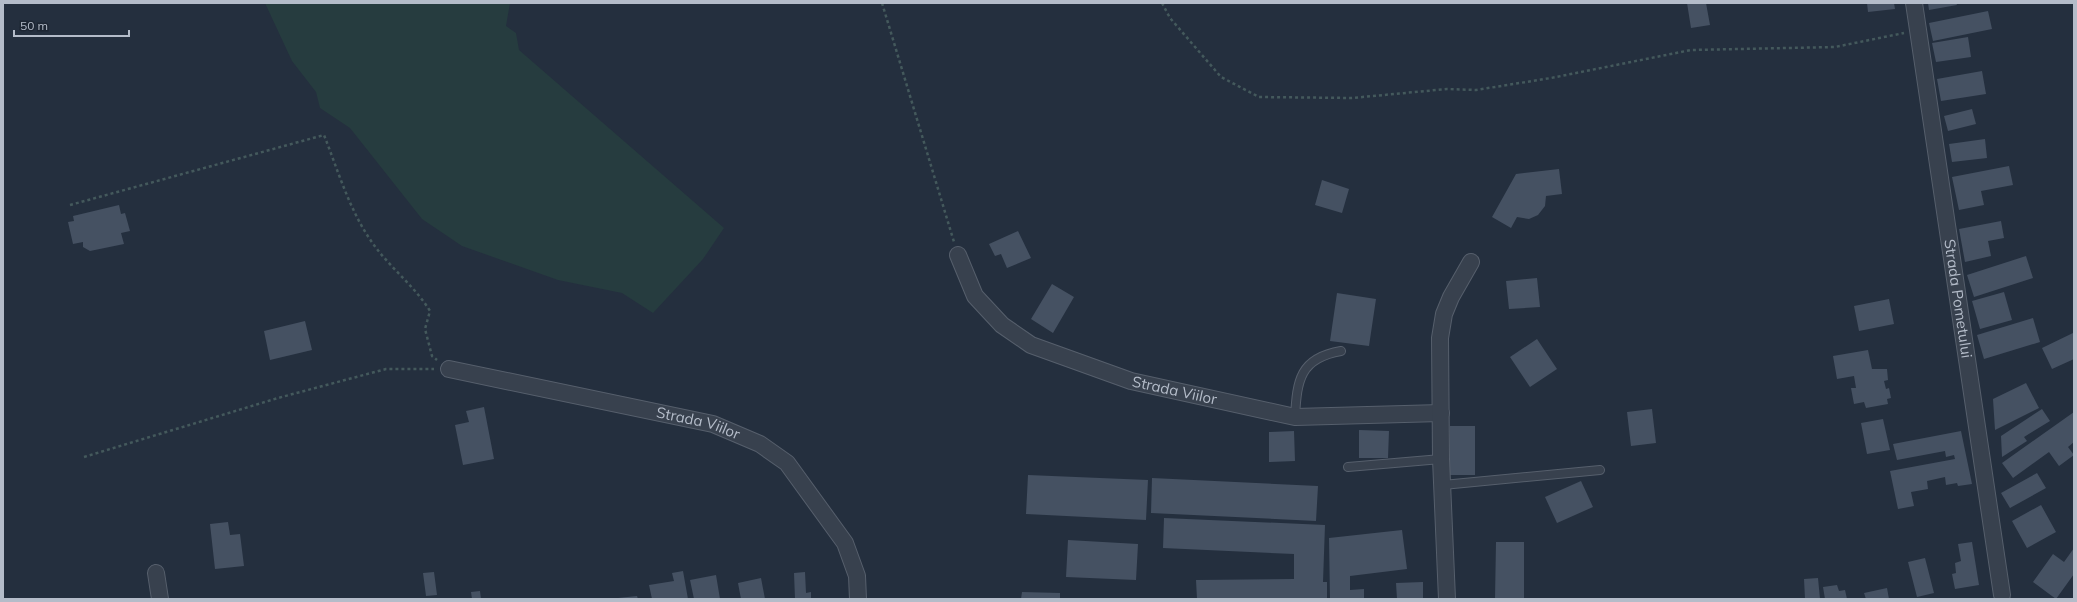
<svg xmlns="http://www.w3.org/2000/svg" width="2077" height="602" viewBox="0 0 2077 602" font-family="Mulish,sans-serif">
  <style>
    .green { fill: #263c3f }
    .building { fill: #455162 }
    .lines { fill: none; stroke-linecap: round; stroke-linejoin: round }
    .lane-casing { stroke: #565f6c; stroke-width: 10 }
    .street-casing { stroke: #565f6c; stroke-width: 18 }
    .path { stroke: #44595c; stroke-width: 2.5; stroke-dasharray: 3 3; stroke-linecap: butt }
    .lane { stroke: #38414e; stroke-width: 8 }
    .street { stroke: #38414e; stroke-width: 16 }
    .labels { text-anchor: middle; stroke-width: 4; stroke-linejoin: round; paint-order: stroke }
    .street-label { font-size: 15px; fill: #b4bcc9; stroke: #1d2633 }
  </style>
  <rect width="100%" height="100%" fill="#242f3e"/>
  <!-- green -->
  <path class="green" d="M265 3H510L506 26 516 33 519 50 724 228 703 259 653 313 622 293 558 280 462 246 422 219 350 128 320 108 316 92 292 61Z"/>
  <!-- building -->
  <path class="building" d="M1687 3H1706L1710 25 1691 28Z
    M1867 3H1894L1895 9 1868 12Z
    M1928 3H1956L1957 5 1929 10Z
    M1988 11 1992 29 1933 41 1929 23Z
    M1968 37 1971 57 1936 62 1932 43Z
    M1982 71 1986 94 1941 101 1937 79Z
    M1972 109 1976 124 1948 131 1944 116Z
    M1985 139 1987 158 1952 162 1949 144Z
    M2009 166 2013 185 1981 191 1984 205 1959 210 1952 177Z
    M1559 169 1562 194 1546 196 1545 206 1538 215 1529 219 1517 217 1511 228 1492 217 1516 174Z
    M1322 180 1349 189 1342 213 1315 205Z
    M119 205 121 214 125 213 130 231 121 233 124 244 90 251 83 247V242L73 244 68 222 74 221 73 216Z
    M2001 221 2004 238 1988 241 1991 256 1965 262 1959 229Z
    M1018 231 1031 258 1007 268 1001 254 995 256 989 244Z
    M2026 256 2033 278 1974 297 1967 275Z
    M1537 278 1540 307 1509 309 1506 281Z
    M1052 284 1074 297 1053 333 1031 319Z
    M2004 292 2012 320 1980 329 1972 301Z
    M1337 293 1376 299 1369 346 1330 341Z
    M1889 299 1894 324 1859 331 1854 306Z
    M2033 318 2040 342 1984 359 1977 335Z
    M305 321 312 350 270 360 264 331Z
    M2073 333 2074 359 2052 369 2042 348Z
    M1537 339 1557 369 1530 387 1510 357Z
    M1868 350 1872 369H1887L1888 380 1884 381 1886 389 1889 388 1891 398 1887 399 1888 404 1866 408 1864 402 1854 404 1851 388H1856L1854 376 1837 379 1833 356Z
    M2026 383 2039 408 1995 430 1993 399Z
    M484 407 494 459 463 465 455 425 469 422 466 411Z
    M1652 409 1656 443 1631 446 1627 412Z
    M2042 409 2050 421 2024 437 2027 441 2002 457 2001 436Z
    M2074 412V442L2068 447 2074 455 2059 466 2049 452 2013 478 2002 463Z
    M1883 419 1890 450 1867 454 1861 423Z
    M1450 426H1475V475H1450Z
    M1359 430 1389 431 1388 458H1359Z
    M1294 431 1295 461 1269 462V432Z
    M1961 431 1972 484 1958 486 1957 483 1946 485 1945 477 1927 481 1928 489 1911 492 1914 506 1898 509 1890 471 1955 459 1954 455 1946 457 1945 451 1897 460 1893 444Z
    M2037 473 2046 488 2010 508 2001 493Z
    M1028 475 1148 480 1146 520 1026 514Z
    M1152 478 1318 486 1316 521 1151 513Z
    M1581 481 1593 507 1557 523 1545 497Z
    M2041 505 2056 532 2027 548 2012 521Z
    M1164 518 1325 525 1323 582H1327V599H1197L1196 580 1294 579V554L1163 548Z
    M228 522 230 535 240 534 244 566 215 569 210 524Z
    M1402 530 1407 569 1350 576V590L1364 589V599H1330L1329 538Z
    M1068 540 1138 544 1136 580 1066 577Z
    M1496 542H1524V599H1495Z
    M1972 542 1979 585 1955 589 1952 574 1956 573 1955 563 1961 561 1958 544Z
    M2074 548V574L2056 599 2033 582 2053 554 2064 562Z
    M1925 558 1934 593 1917 597 1908 562Z
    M683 571 688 599H652L649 585 674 581 672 573Z
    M434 572 437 595 426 596 423 573Z
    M805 572 806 593 811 592V599H795L794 573Z
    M716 575 720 599H694L690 580Z
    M761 578 765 599H741L738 583Z
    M1818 578 1820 599H1805L1804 579Z
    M1423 582V599H1397L1396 583Z
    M1837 585 1839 591 1845 590 1847 599H1825L1823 587Z
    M1887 588 1889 599H1866L1864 593Z
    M480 591 481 599H472L471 592Z
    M1022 592 1060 593V599H1021Z
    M637 596 638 599H618V598Z"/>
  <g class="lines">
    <!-- lane casing -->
    <g class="lane-casing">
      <path id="lane" d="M1295 417C1297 380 1300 358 1341 351
        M1348 467 1441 459
        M1443 485 1600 470"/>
    </g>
    <!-- street casing -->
    <g class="street-casing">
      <g id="street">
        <path id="s1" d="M1914 3 2002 595"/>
        <path id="s2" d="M958 255 975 296 1002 325 1031 345 1131 381 1295 417 1441 413"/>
        <path id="s3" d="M449 369 713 424 760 444 787 463 845 543 857 576 858 599"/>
        <path d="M156 573 160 599"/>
        <path d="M1447 599 1441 459 1440 338 1444 314 1451 297 1471 262"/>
      </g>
    </g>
    <!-- path -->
    <path class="path" d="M882 3 954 242
      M1162 3 1170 18 1221 77 1259 97 1352 98 1447 89 1476 90 1551 78 1691 50 1835 47 1904 33
      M70 205 324 135C339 173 351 216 377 249 393 270 416 288 430 311L425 329 432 356 437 360
      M84 457 278 398 386 369H434"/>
    <!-- lane -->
    <use href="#lane" class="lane"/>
    <!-- street -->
    <use href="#street" class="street"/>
  </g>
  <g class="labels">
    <!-- street labels -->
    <g class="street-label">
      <text dy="5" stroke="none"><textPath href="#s1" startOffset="299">Strada Pometului</textPath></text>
      <text dy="5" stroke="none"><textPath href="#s2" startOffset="270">Strada Viilor</textPath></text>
      <text dy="5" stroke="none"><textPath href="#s3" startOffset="255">Strada Viilor</textPath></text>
    </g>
  </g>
  <!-- border -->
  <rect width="2077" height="602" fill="none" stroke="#b4bcc9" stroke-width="8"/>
  <!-- scale -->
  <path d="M14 30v6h115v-6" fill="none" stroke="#b4bcc9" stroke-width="2"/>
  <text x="20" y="30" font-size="12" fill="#b4bcc9" stroke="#1d2633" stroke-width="3" paint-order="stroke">50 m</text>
</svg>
